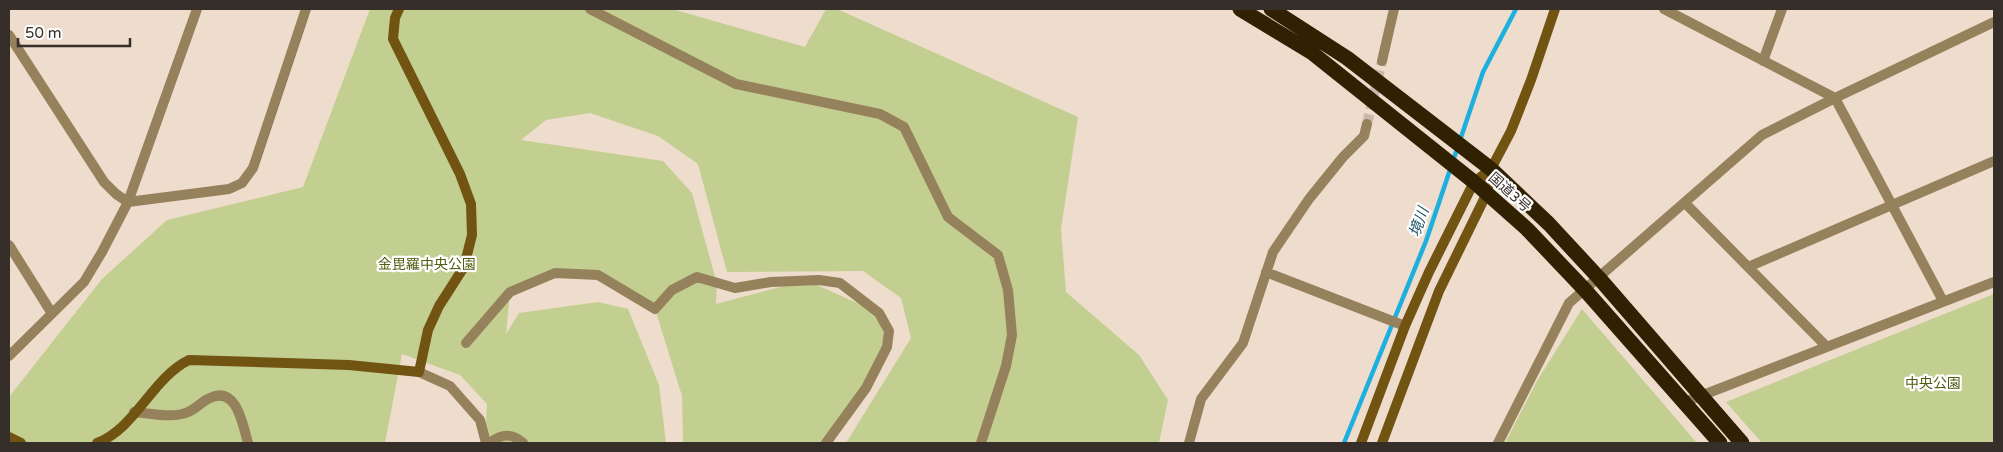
<svg xmlns="http://www.w3.org/2000/svg" width="2003" height="452" viewBox="0 0 2003 452" font-family="'Varela Round','Noto Sans JP',sans-serif">
  <style>
    .green { fill: #c3cf90 }
    .lines { fill: none; stroke-linecap: round; stroke-linejoin: round }
    .stream { stroke: #1db0de; stroke-width: 4.5 }
    .street-tunnel { stroke: #c9b9ac; stroke-width: 10; stroke-dasharray: 10 5; stroke-linecap: butt }
    .street { stroke: #95815b; stroke-width: 10 }
    .secondary { stroke: #715411; stroke-width: 10 }
    .highway { stroke: #2f2101; stroke-width: 15 }
    .labels { text-anchor: middle; stroke-width: 4.5; stroke-linejoin: round; paint-order: stroke }
    .street-label { font-size: 14px; fill: #362f29; stroke: #fff }
    .park-label { font-size: 14px; fill: #535d11; stroke: #fff }
    .water-label { font-size: 15px; font-style: italic; fill: #23576b; stroke: #fff }
  </style>
  <rect width="100%" height="100%" fill="#eedccd"/>
  <!-- green -->
  <path class="green" d="M370 9H672L805 47 826 9H837L1078 117 1061 229 1066 292 1139 355 1168 400 1159 443H846L911 338 901 298 863 271 727 272 698 164 658 136 590 113 546 120 521 140 663 161 692 193 717 284 716 304 806 280 879 313 887 347 826 443H683L682 396 655 309 598 275 555 273 510 292 506 334 519 313 598 302 628 309 659 385 666 443H485L487 404 460 375 402 354 385 443H9V397L102 279 167 220 303 187Z
    M1994 294V443H1762L1726 402Z
    M1582 309 1697 443H1505L1537 381Z"/>
  <g class="lines">
    <!-- stream -->
    <path class="stream" d="M1344 443 1426 241 1483 72 1516 9"/>
    <!-- street-tunnel -->
    <path class="street-tunnel" d="M1367 124 1382 61"/>
    <!-- street -->
    <path class="street" d="M590 9 736 84 880 114 904 127 948 217 998 255 1008 290 1012 335 1006 366 981 443
      M1664 9 1835 98 1943 301
      M9 35 104 182 116 194 128 202 229 189 242 183 253 168 306 9
      M1382 61 1394 9
      M1763 61 1782 9
      M1685 203 1827 347
      M9 245 51 312
      M1748 267 1994 161
      M1266 272 1405 326
      M466 343 510 292 555 273 598 275 655 309 672 290 697 277 735 288 771 282 819 280 840 283 879 313 889 331 887 347 866 388 826 443
      M9 356 84 282 102 252 128 202 197 9
      M419 372 450 386 480 420 486 443
      M1685 402 1994 282
      M134 412C150 413 172 419 188 412 196 409 202 401 210 398 237 385 243 426 248 443
      M490 443C501 434 511 432 523 443
      M1189 443 1201 399 1243 343 1273 252 1309 199 1343 157 1364 136 1367 124
      M1498 443 1569 303 1762 135 1835 98 1994 22"/>
    <!-- secondary -->
    <path class="secondary" d="M9 437 21 443
      M97 443C136 428 152 378 189 360L349 365 419 372 428 330 439 306 464 267 472 235 471 204 460 174 393 39 395 18 399 9
      M1361 443 1405 326 1429 272 1474 182 1491 169
      M1382 443 1439 291 1487 193 1491 169 1511 131 1531 80 1555 9"/>
    <!-- highway -->
    <path class="highway" d="M1240 9 1311 52 1474 182 1527 229 1585 290 1720 443
      M1271 9 1347 58 1491 169 1549 224 1599 278 1742 443"/>
  </g>
  <g class="labels">
    <!-- street labels -->
    <g class="street-label">
      <text transform="translate(1510 192) rotate(42)" y="5">国道3号</text>
    </g>
    <!-- park labels -->
    <g class="park-label">
      <text x="427" y="269">金毘羅中央公園</text>
      <text x="1933" y="388">中央公園</text>
    </g>
    <!-- water labels -->
    <g class="water-label">
      <text transform="translate(1419 222) rotate(-71)" y="5">境川</text>
    </g>
  </g>
  <!-- border -->
  <rect width="2003" height="452" fill="none" stroke="#362f29" stroke-width="20"/>
  <!-- scale -->
  <path d="M18 38v8h112v-8" fill="none" stroke="#362f29" stroke-width="2.5"/>
  <text x="25" y="38" font-size="15" fill="#362f29" stroke="#ffffff" stroke-width="4" paint-order="stroke">50 m</text>
</svg>
